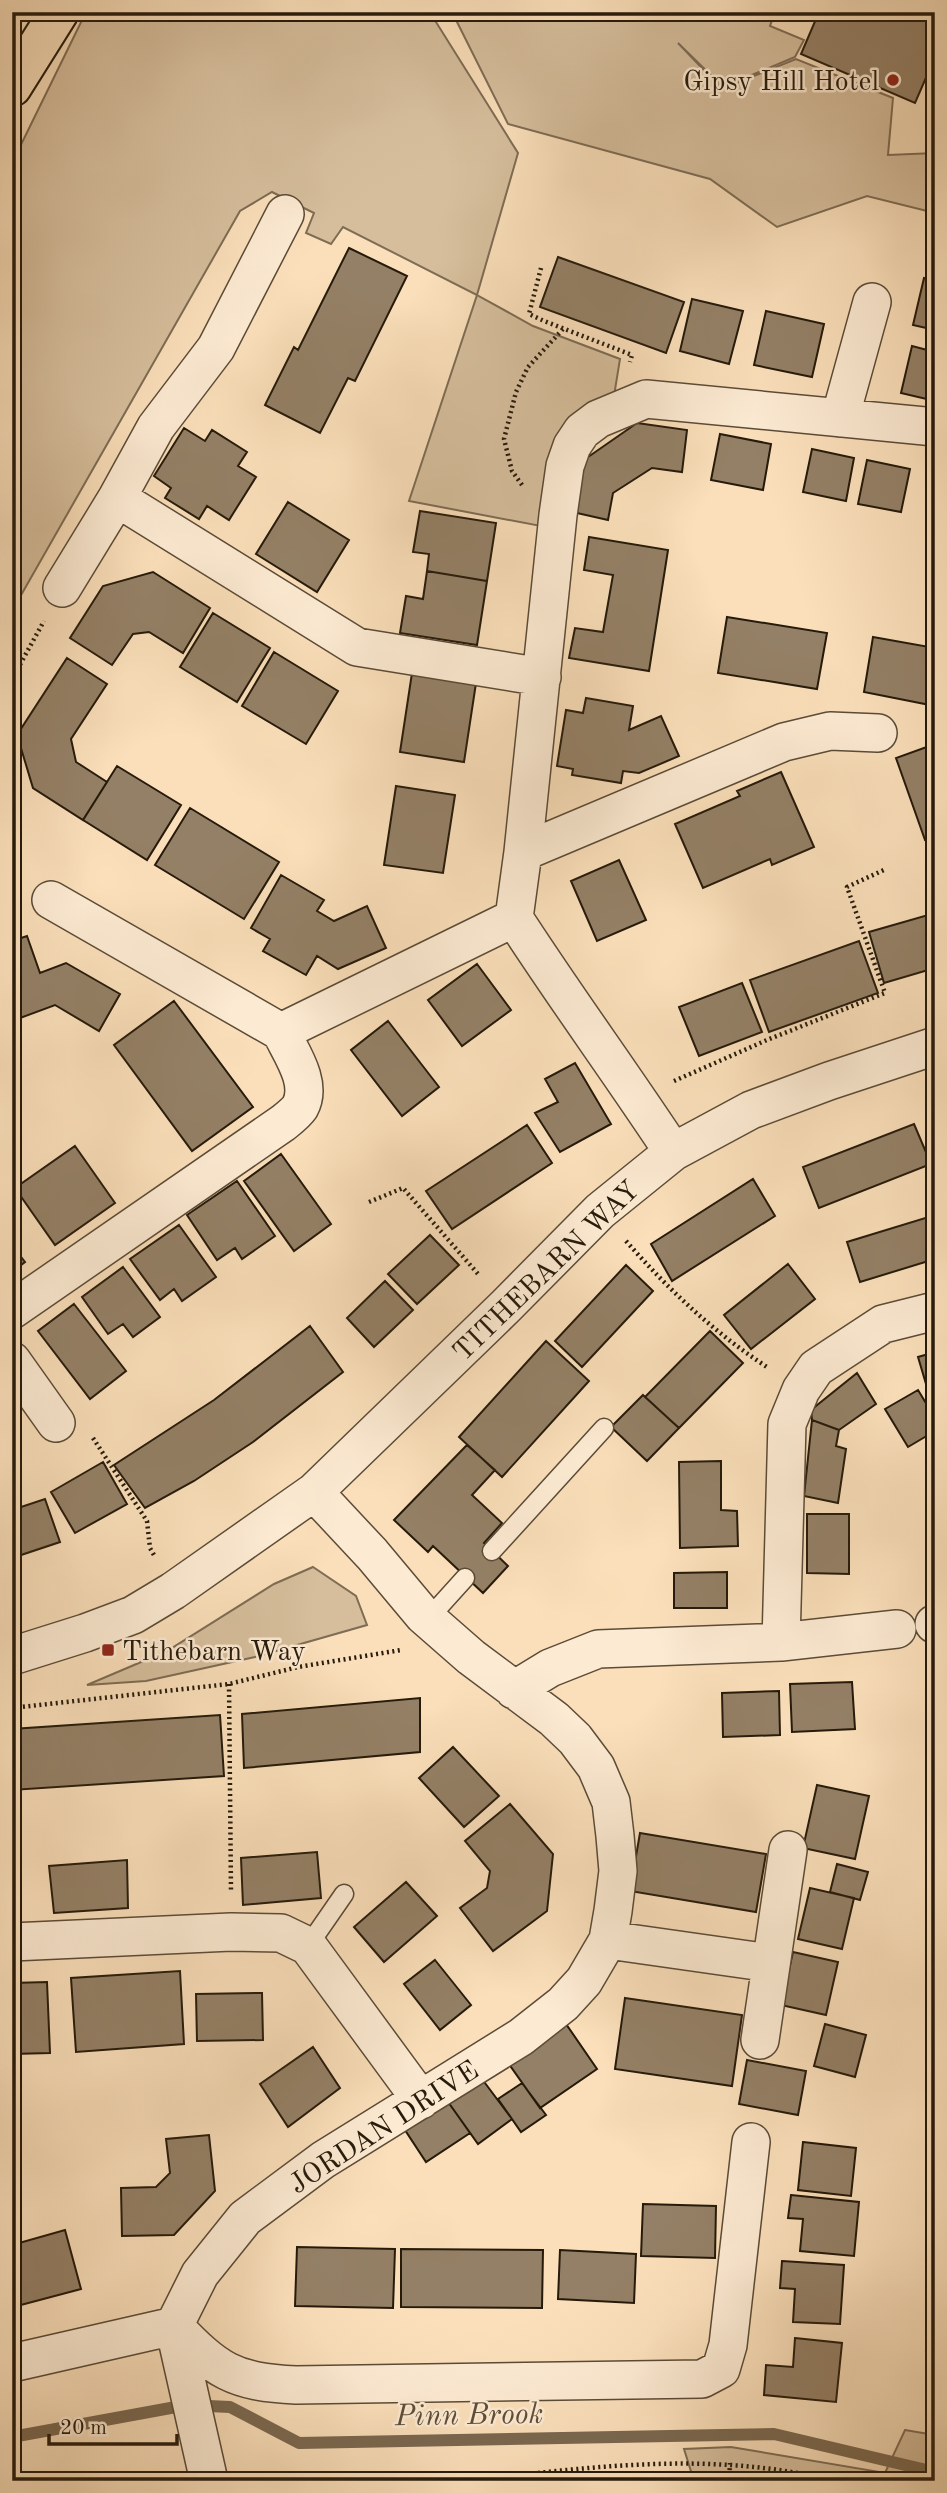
<svg xmlns="http://www.w3.org/2000/svg" width="947" height="2493" viewBox="0 0 947 2493" font-family="'Old Standard TT',serif">
  <style>
    .green { fill: #d6be9c; stroke: #7e6c54; stroke-width: 2 }
    .lines { fill: none; stroke-linecap: round; stroke-linejoin: round }
    .stream { stroke: #7a6850; stroke-width: 12 }
    .building { fill: #948066; stroke: #261a0b; stroke-width: 2 }
    .lane-casing { stroke: #5b4b37; stroke-width: 21 }
    .street-casing { stroke: #5b4b37; stroke-width: 40 }
    .highway-casing { stroke: #261a0b; stroke-width: 42 }
    .path { stroke: #261a0b; stroke-width: 4.5; stroke-dasharray: 2 3.5; stroke-linecap: butt }
    .lane { stroke: #fcead2; stroke-width: 18 }
    .street { stroke: #fcead2; stroke-width: 37 }
    .highway { stroke: #fadfba; stroke-width: 38 }
    .poi-dot { fill: #8f2418; stroke: #fcead2; stroke-width: 2.5 }
    .labels { text-anchor: middle; stroke-width: 5; stroke-linejoin: round; paint-order: stroke }
    .poi-label { font-size: 28px; fill: #261a0b; stroke: #fcead2; text-anchor: end }
    .street-label { font-size: 28px; fill: #261a0b; stroke: #fcead2 }
    .water-label { font-size: 30px; font-style: italic; fill: #5e4e39; stroke: #fcead2 }
  </style>
  <rect width="100%" height="100%" fill="#fadfba"/>
  <filter id="stains"><feTurbulence type="fractalNoise" baseFrequency=".00286" numOctaves="4"/><feColorMatrix values="0 0 0 0 .2 0 0 0 0 .09 0 0 0 0 .02 0 0 0 .5 -.17"/></filter>
  <radialGradient id="worn" r=".72"><stop offset=".6" stop-color="#630" stop-opacity="0"/><stop offset="1" stop-color="#630" stop-opacity=".3"/></radialGradient>
  <!-- green -->
  <path class="green" d="M86 12H427L436 22 518 153 477 295 533 326 620 359 614 396 546 527 409 501 477 295 343 227 331 244 306 233 314 213 272 192 240 211 12 611V163Z
    M452 12H775L770 26 804 40 795 57 723 87 678 43 722 89 796 59 893 98 888 155 935 153V213L867 196 777 227 710 179 508 124Z
    M313 1567 356 1596 367 1625 255 1657 146 1681 87 1685 167 1651 274 1584Z
    M905 2430 935 2435V2481H694L684 2449 731 2447 885 2473Z"/>
  <g class="lines">
    <!-- stream -->
    <path class="stream" d="M12 2437 187 2405 230 2407 299 2443 774 2434 935 2472"/>
  </g>
  <!-- building -->
  <path class="building" d="M819 12H935V57L915 103 801 54Z
    M349 248 407 276 355 381 348 378 320 433 265 405 294 347 298 350Z
    M558 257 684 302 666 353 540 307Z
    M924 278 935 280V330L913 325Z
    M692 299 743 311 729 364 680 351Z
    M766 311 824 324 812 377 754 365Z
    M912 346 935 352V401L901 393Z
    M637 423 687 430 682 472 652 468 613 493 608 520 568 511 578 464Z
    M184 428 205 441 212 430 247 452 238 466 256 477 229 520 207 506 199 519 165 498 171 488 154 476Z
    M720 434 771 444 763 490 711 480Z
    M812 449 854 458 846 501 803 492Z
    M867 460 910 469 901 512 858 504Z
    M288 502 349 540 317 592 256 554Z
    M420 511 496 523 487 581 427 571 429 554 413 552Z
    M589 537 668 550 649 671 569 658 575 628 603 632 613 575 584 570Z
    M427 571 487 581 477 645 400 633 406 596 423 599Z
    M153 572 210 608 183 653 149 632 133 634 112 665 70 638 103 586Z
    M213 613 270 648 237 702 180 667Z
    M727 617 827 633 817 689 718 673Z
    M873 637 935 648V685L930 705 864 692Z
    M274 652 338 691 306 744 242 706Z
    M67 658 107 684 71 739 76 762 107 782 83 820 33 788 17 735Z
    M412 673 476 683 464 762 400 752Z
    M586 698 633 706 629 730 661 716 679 756 639 773 623 771 621 783 572 775 573 769 557 766 566 710 583 713Z
    M935 744V836L925 840 896 758Z
    M117 766 181 805 147 860 83 820Z
    M781 772 814 847 772 865 770 859 703 888 675 824 740 796 737 791Z
    M396 786 455 795 443 873 384 865Z
    M190 808 279 862 244 919 155 865Z
    M619 860 646 920 597 941 571 881Z
    M281 875 324 900 317 911 334 921 367 906 386 948 338 969 317 956 306 975 263 951 270 939 251 928Z
    M935 913V968L884 983 869 932Z
    M27 936 40 973 66 963 120 994 99 1031 55 1005 12 1021V941Z
    M859 941 878 993 769 1032 750 980Z
    M477 964 511 1010 462 1046 428 1000Z
    M742 983 762 1032 699 1056 679 1007Z
    M174 1001 253 1107 192 1151 114 1045Z
    M388 1021 439 1087 402 1116 351 1050Z
    M575 1063 611 1124 560 1152 535 1113 558 1102 545 1079Z
    M914 1124 931 1164 819 1208 803 1167Z
    M527 1125 552 1163 452 1229 426 1191Z
    M75 1146 115 1203 55 1245 15 1188Z
    M281 1154 331 1224 294 1251 244 1181Z
    M753 1179 775 1216 672 1281 651 1244Z
    M237 1181 275 1236 242 1259 235 1248 217 1260 187 1215Z
    M935 1215V1259L860 1282 847 1242Z
    M179 1225 216 1277 182 1301 174 1289 160 1300 130 1259Z
    M430 1235 459 1265 417 1304 388 1274Z
    M12 1245 25 1262 12 1272Z
    M788 1264 815 1299 751 1349 724 1315Z
    M626 1265 653 1291 582 1367 555 1341Z
    M123 1267 160 1317 133 1337 123 1324 108 1334 82 1297Z
    M385 1281 413 1310 374 1347 347 1318Z
    M74 1304 126 1371 90 1399 38 1331Z
    M310 1326 343 1372 253 1442 194 1481 145 1508 114 1465 214 1400Z
    M710 1331 743 1363 679 1428 645 1397Z
    M546 1341 589 1381 502 1477 459 1437Z
    M935 1352V1393L929 1394 918 1357Z
    M857 1373 876 1404 839 1430 812 1420 811 1410Z
    M918 1390 935 1418V1431L908 1447 885 1409Z
    M643 1395 679 1428 647 1461 611 1427Z
    M812 1420 839 1430 836 1446 846 1449 838 1503 804 1496Z
    M467 1445 495 1470 472 1495 502 1523 484 1543 508 1566 483 1593 433 1546 428 1552 394 1520Z
    M721 1461V1510L737 1511 738 1546 680 1548 679 1462Z
    M103 1462 127 1504 75 1533 51 1492Z
    M45 1499 60 1542 12 1558V1510Z
    M807 1514H849V1574L807 1573Z
    M727 1572V1608H674V1573Z
    M852 1682 855 1729 792 1732 790 1684Z
    M779 1691 780 1735 723 1737 722 1693Z
    M420 1698V1752L244 1768 242 1714Z
    M220 1715 224 1776 12 1790V1729Z
    M453 1747 499 1796 464 1827 419 1778Z
    M817 1785 869 1796 855 1859 803 1848Z
    M510 1804 553 1854 547 1911 493 1951 460 1908 487 1888 490 1871 465 1841Z
    M640 1833 766 1854 756 1912 630 1891Z
    M317 1852 321 1898 243 1905 241 1858Z
    M127 1860 128 1908 54 1913 49 1866Z
    M837 1864 868 1872 860 1900 830 1892Z
    M406 1882 437 1916 384 1962 354 1927Z
    M810 1888 854 1898 842 1949 798 1939Z
    M793 1952 838 1962 826 2015 781 2005Z
    M435 1960 471 2005 440 2030 404 1984Z
    M180 1971 184 2044 76 2052 71 1978Z
    M47 1982 50 2053 12 2054V1983Z
    M262 1993 263 2040 197 2041 196 1994Z
    M625 1998 742 2015 732 2086 615 2069Z
    M564 2021 597 2069 540 2108 506 2060Z
    M825 2024 866 2035 855 2077 814 2066Z
    M313 2047 340 2088 288 2127 260 2084Z
    M747 2060 806 2071 798 2115 739 2104Z
    M479 2075 512 2119 478 2144 446 2099Z
    M522 2083 546 2115 521 2132 498 2099Z
    M446 2099 470 2133 426 2162 403 2127Z
    M209 2135 215 2191 174 2235 122 2236 121 2188 156 2187 170 2173 166 2139Z
    M803 2142 856 2148 851 2196 798 2190Z
    M791 2195 859 2202 854 2256 800 2251 803 2219 788 2218Z
    M643 2204 716 2206 715 2258 641 2256Z
    M65 2230 81 2289 17 2306 12 2290V2245Z
    M297 2247 395 2249 393 2308 295 2306Z
    M401 2249 543 2250 542 2308 401 2307Z
    M560 2250 636 2254 634 2303 558 2299Z
    M782 2261 844 2265 840 2324 793 2322 795 2289 780 2288Z
    M931 2309 935 2310V2352L926 2351Z
    M795 2338 842 2343 836 2402 764 2395 766 2365 793 2367Z"/>
  <g class="lines">
    <!-- lane casing -->
    <g class="lane-casing">
      <path id="lane" d="M492 1551 604 1428
        M428 1619 465 1578
        M308 1946 344 1894"/>
    </g>
    <!-- street casing -->
    <g class="street-casing">
      <path id="street" d="M840 418 872 302
        M117 498 156 427 216 348 285 214
        M62 588 117 498 357 647 542 677
        M523 852 558 515 565 466 572 446 582 431 598 419 646 399 935 427
        M281 1032 514 918
        M673 1152C621 1073 565 997 514 918L523 852 784 742 830 731 878 733
        M12 1310 283 1123C288 1119 296 1113 300 1107 313 1083 291 1053 281 1032L51 900
        M12 1361 56 1423
        M934 1624H935
        M781 1642 787 1424 801 1390 816 1368 883 1324 935 1311
        M12 1656 85 1633 133 1615 173 1591 314 1492 506 1306 600 1211 673 1152 751 1110 829 1081 935 1046
        M514 1690 550 1668 598 1649 781 1642 897 1629
        M608 1940 770 1963
        M12 1942 231 1932 281 1933 308 1946 421 2100
        M760 2040 788 1850
        M174 2326 200 2274 245 2218 323 2160 521 2037 563 2004 584 1981 608 1940 613 1911 618 1871 615 1836 611 1802 596 1767 575 1739 554 1719 471 1657 423 1615 372 1554 314 1492
        M174 2326C217 2371 233 2382 296 2385L702 2379 721 2369 728 2345 751 2142
        M174 2326 209 2481
        M12 2363 174 2326"/>
    </g>
    <!-- highway casing -->
    <g class="highway-casing">
      <path id="highway" d="M12 87 59 12"/>
    </g>
    <!-- path -->
    <path class="path" d="M541 268 529 314 544 321 632 355 630 362
      M522 485 512 471 504 439 516 392 528 367 563 329
      M12 679 44 621
      M674 1081 767 1040 885 993 847 887 886 869
      M369 1202 403 1188 479 1275
      M626 1241C669 1290 712 1331 767 1367
      M93 1438 147 1521 150 1548 154 1555
      M229 1684 231 1893
      M12 1708 229 1684 298 1667 401 1650
      M467 2481C589 2467 714 2450 834 2481
      M729 2481 730 2463"/>
    <!-- lane -->
    <use href="#lane" class="lane"/>
    <!-- street -->
    <use href="#street" class="street"/>
    <!-- highway -->
    <use href="#highway" class="highway"/>
  </g>
  <!-- markers -->
  <g class="poi-dot">
    <circle cx="893" cy="80" r="7"/>
    <rect x="101" y="1643" width="14" height="14" rx="3.5"/>
  </g>
  <g class="labels">
    <!-- poi labels -->
    <g class="poi-label">
      <text x="879" y="90">Gipsy Hill Hotel</text>
      <text x="122" y="1660" text-anchor="start">Tithebarn Way</text>
    </g>
    <!-- street labels -->
    <g class="street-label">
      <text transform="translate(545 1270) rotate(-44)" y="10">TITHEBARN WAY</text>
      <text transform="translate(383 2126) rotate(-33)" y="10">JORDAN DRIVE</text>
    </g>
    <!-- water labels -->
    <g class="water-label">
      <text transform="translate(469 2414) rotate(-1)" y="10">Pinn Brook</text>
    </g>
  </g>
  <!-- margin -->
  <rect width="947" height="2493" fill="none" stroke="#fadfba" stroke-width="42"/>
  <rect x="14" y="14" width="919" height="2465" fill="none" stroke="#261a0b" stroke-width="3.5"/>
  <rect x="21" y="21" width="905" height="2451" fill="none" stroke="#261a0b" stroke-width="2"/>
  <!-- scale -->
  <path d="M49 2434v10h128v-10" fill="none" stroke="#261a0b" stroke-width="3.5"/>
  <text x="60" y="2434" font-size="21" fill="#261a0b" stroke="#fcead2" stroke-width="5" paint-order="stroke">20 m</text>
  <rect width="100%" height="100%" filter="url(#stains)"/>
  <rect width="100%" height="100%" fill="url(#worn)"/>
</svg>
